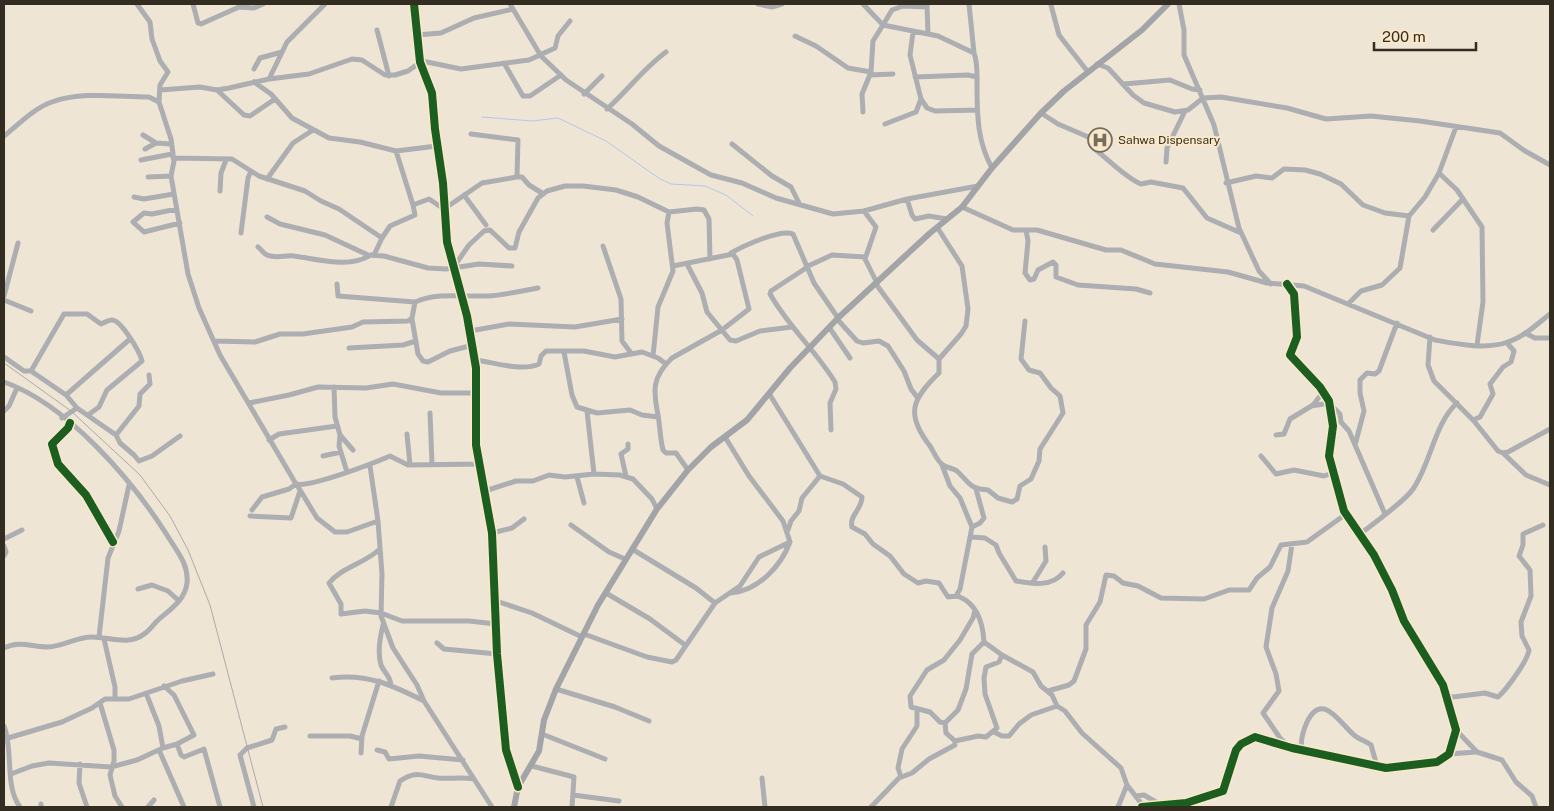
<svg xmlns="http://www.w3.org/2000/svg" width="1554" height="811" viewBox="0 0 1554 811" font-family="'Public Sans',sans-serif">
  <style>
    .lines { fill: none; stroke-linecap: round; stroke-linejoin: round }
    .stream { stroke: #b3c6ee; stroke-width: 1 }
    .minor { stroke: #acaeb1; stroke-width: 5 }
    .major { stroke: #a3a4a8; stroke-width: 6 }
    .rail { stroke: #acaaa8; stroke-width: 1 }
    .cycleway-casing { stroke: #fae8c9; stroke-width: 11 }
    .cycleway { stroke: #1b5e20; stroke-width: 8 }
    .labels { text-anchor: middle; stroke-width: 4; stroke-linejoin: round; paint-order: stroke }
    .poi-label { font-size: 12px; fill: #332c20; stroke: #fae8c9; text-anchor: start }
  </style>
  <rect width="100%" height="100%" fill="#efe5d4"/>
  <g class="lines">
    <!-- stream -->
    <path class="stream" d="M482 117 532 121 558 118 606 141 660 179 671 184 705 186 726 195 753 216"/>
    <!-- minor -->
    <path class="minor" d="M137 4 150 22 152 39 160 61 168 72 160 85 159 102 171 139 174 161 171 176 188 274 199 308 220 355 296 484C309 488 374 463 390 456L408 465 480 464
      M193 4 198 23 201 24 239 7 254 8 263 4
      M414 4 420 62 432 93 435 129 443 183 447 242 467 316 476 368V445L492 533 497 654 506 750 518 787
      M510 4 541 56 566 80 632 124 659 146 711 175 742 183 776 198 833 214 864 211 907 199 978 186
      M758 4 772 7 782 4
      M863 4 883 25 938 36 974 53C978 63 977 77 977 88 977 117 978 143 992 168
      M969 4 974 53
      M1179 4 1184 30V55L1214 125 1239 228 1259 271 1271 284
      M927 5 928 34
      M1051 5 1059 35 1088 72
      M883 25 892 10 903 6 927 7
      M377 30 389 76
      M913 32 910 55 921 99 927 108 935 111 977 110
      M417 35 441 33 474 18 513 9
      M795 36 816 46 848 68 871 72
      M504 63 523 96H530L561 75
      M1097 64 1108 68 1133 95 1144 103 1175 112 1188 110 1203 98 1221 97 1287 108 1326 119 1371 116 1420 121 1500 133 1525 151 1550 165
      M254 69 260 58 282 52
      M870 75 893 74
      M915 77 968 75 977 77
      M269 79 287 42 325 4
      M254 82 271 94 292 118 329 138 360 142 396 151 437 146
      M1124 84 1170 80 1192 89 1200 90
      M160 90 200 87 217 90 229 88 269 79 309 74 352 59 362 60 385 75H395L408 71 422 61 461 69 529 60 555 48 558 36 570 21
      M217 90 244 115 250 116 275 99
      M584 94 602 76
      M607 109C628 90 644 68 666 52
      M863 112 862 94 871 72 873 41 883 25
      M1041 113 1058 124 1093 139
      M885 124 916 112 921 99
      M471 134 518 140 517 177
      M143 135 156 143 171 144
      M4 136C18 125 34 108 52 102 82 91 118 97 149 97L159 102
      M732 144 772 176 791 187 800 205
      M145 149 156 143
      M1096 150C1110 161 1126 178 1141 184L1151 182 1183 188 1207 218 1241 233
      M396 151 413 205 429 199 444 209 482 183 517 177H522L529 185 542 193
      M173 158 232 159 259 176 305 191 321 201 339 209 382 238 374 255
      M141 160 172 154
      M1166 162 1167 148 1185 111
      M1439 173 1457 190 1482 227 1483 302 1477 345
      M148 177 171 176
      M267 179 293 143 313 130
      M1226 183 1256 176 1272 178 1284 169 1305 170 1320 174 1341 184 1363 205 1385 213 1409 216
      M220 191 221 173 226 160
      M464 195 486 225
      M134 197 144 199 174 194
      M907 199 912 215 915 219 929 216 947 219
      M962 207 1013 230H1037L1106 250H1121L1155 264 1228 272 1267 283 1304 286 1435 340C1457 344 1486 350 1508 342 1524 337 1537 324 1550 314
      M177 209 152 214 144 213 133 222 144 232 180 223
      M864 211 876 227 865 259 877 283
      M267 217 280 224 325 235 368 255 384 256 428 268 446 269 479 264 512 266
      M937 227 962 266 968 309 966 326 961 334 939 359
      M1026 230 1028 241 1025 273 1030 280 1034 279 1038 270 1053 262 1056 265V277L1078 285 1136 289 1150 293
      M1433 230 1463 199
      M241 233 248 178 251 171
      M382 238 390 226 415 215 413 205
      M603 246 621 299 622 341 631 353
      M258 247C261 249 263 253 267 255 276 259 285 255 294 256 318 259 349 269 371 255
      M731 253C743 246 780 229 793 234L814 283 838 318
      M687 264 702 293 707 312 730 340 736 341 760 331 792 327
      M673 266 733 254 737 260 749 309 722 330 672 358C652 377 653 390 658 415 660 426 660 438 663 450L666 453H676L688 470
      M806 267 832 255 865 257
      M453 268 469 245 484 231 490 230 509 248H515L519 232 538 198 547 191 565 186H583L616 190 638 197 669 212 697 209 704 210 709 219 710 259
      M806 268 771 291 770 294C788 326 816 351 835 382L836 389 830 403 831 430
      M337 284 338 296 415 302
      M876 284 917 340 939 359V373C912 399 905 414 930 446 934 452 937 461 943 465 947 468 953 468 957 471 970 483 969 489 988 490L998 498 1012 502 1017 499 1020 486 1031 479 1039 461 1040 449 1063 413 1060 396 1051 388 1040 373 1029 370 1021 359 1025 321
      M4 296 18 243
      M4 300 31 311
      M1349 303 1361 291 1382 285 1400 268 1409 216 1425 197 1439 173 1456 127
      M412 319 418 354 423 361 428 362 450 351 473 345
      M837 319 857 341 863 343 879 341 888 346 904 371 911 389 917 397
      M829 327 850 358
      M470 331 509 324 575 327 622 319
      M1525 333 1535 338H1550
      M1430 337 1428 365 1434 381 1474 421 1498 451 1503 453 1508 452 1550 429
      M214 341 255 342 280 334H303L352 327 363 322 408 321 412 318 415 302C438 292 463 297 488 296 504 295 522 291 538 288
      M349 348 403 345 416 341
      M564 352 572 395 577 407 597 413 630 410 642 415 658 417
      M653 356 658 307 673 271 667 223 669 212
      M4 357 24 371H31L64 314H87L101 324C104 323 108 320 112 320 121 320 140 352 142 361L107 390 99 407 88 415
      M475 360C493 362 521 372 539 364L541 356 546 351H584L615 357 642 352 658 358 666 364
      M31 371 66 395 77 408 116 435 120 443 134 455 139 461 152 456 180 436
      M4 382C67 404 132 480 167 535 176 550 189 564 187 583 185 601 169 610 157 621 153 625 149 631 144 634 129 646 109 637 92 637 77 637 63 646 48 647 32 647 19 640 4 648
      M334 387 335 417 340 435 339 446 347 472
      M66 395 130 339
      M770 395 820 476 843 484 862 497C862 509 849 516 852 527L865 534 873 544 890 556 904 574 918 583 926 581 939 583 948 597C952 597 956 595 960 597 978 605 983 624 984 642L972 654 966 689 958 710 945 723 946 733 955 741V745L929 759 912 773 899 778 871 807
      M249 403 289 395 318 387 366 388 393 384 441 393H477
      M1331 405 1340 414 1341 422 1349 431 1385 514
      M1311 406 1330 403
      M4 411 9 406 17 388
      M587 411 594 474
      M430 413 432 464
      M62 418 77 408
      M1473 420 1480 417 1493 394 1490 384 1503 367 1511 362 1514 351 1507 343
      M70 423 68 428 52 444 58 464 86 495 113 542
      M407 434 410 465
      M116 435 139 406 140 394 150 384 149 375
      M340 435 353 450
      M1276 435 1284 434 1290 419 1313 405 1324 391
      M725 437 749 476 783 521 790 542C781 566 758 591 731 593
      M269 440 279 434 337 426
      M1355 445 1364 411 1360 393V380L1367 373 1375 374 1379 371 1397 323
      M1503 453 1526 475 1550 485
      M323 456 341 452
      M1261 456 1276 474 1294 470 1324 476 1335 472
      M942 465 950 486 960 498 972 527 960 589 956 596
      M370 466 378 521 382 574 381 616 393 648 417 685 424 701 492 807
      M626 476 621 454 628 449V444
      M577 477 584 503
      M297 485 317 518 335 532H347L378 521
      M485 491 516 481H533L549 475 565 477 594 474 620 475 633 479 652 499 657 509
      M252 510 262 497 289 489 296 484
      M250 516 291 518 300 491
      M571 525 609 552 625 559
      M972 527 980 523 984 518 976 489
      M788 530 791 521 799 511 802 498 820 476
      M492 533 512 528 524 519
      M1360 534C1373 524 1405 501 1413 489 1431 463 1434 424 1457 403
      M972 537 985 538 996 545 999 553 1016 581C1032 584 1052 587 1063 573
      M4 539 22 530
      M4 546 6 552 4 556
      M380 549C364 564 342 567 329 583L341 604V614L365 611 381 613 402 621H469L496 624
      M632 549 696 588 715 603 740 586 759 557 790 542
      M1033 582 1046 561 1045 547
      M138 589 152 585 168 591 179 601
      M606 593 650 619 685 645
      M496 601 532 613 582 637
      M383 625C380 637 377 652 381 665 384 673 391 676 391 686
      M584 634 647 657 672 662 676 660 715 603
      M99 637 108 558 119 531 129 485
      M104 639 115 687V699
      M437 643 444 649 497 654
      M1002 655 1033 672 1041 686 1052 695 1057 706 1065 711 1082 733 1121 768 1127 785 1144 807
      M332 678C367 673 394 686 424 701
      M556 689 615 707 649 721
      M1048 691 1069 685 1074 681 1086 649V625L1100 602 1106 575 1114 576 1123 583 1138 586 1161 598 1204 599 1229 590H1249L1257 578 1270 567 1281 545 1307 542 1346 514
      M1447 696 1453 697 1485 693 1498 697C1507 689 1528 660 1529 650L1522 636 1521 622 1531 596 1530 570 1519 556 1523 545V534L1543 525
      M100 703 114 750V761L110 775 115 796 122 807
      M945 723 940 722 930 712 911 707 910 696 927 670 944 660 960 640 973 618 975 610
      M4 726C14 752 4 785 20 807
      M1456 730 1477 752 1502 760 1516 782 1532 796 1536 807
      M994 732 1002 736H1009L1019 724 1031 715 1057 706
      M542 734 605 759
      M310 736H350L362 739
      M8 738 62 722 92 708 105 699H129L182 681 213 674
      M955 741 978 736 986 737 997 728 985 694 984 678 986 667 999 662 1002 655 984 642
      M177 744 181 755 184 757 204 749 220 807
      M1290 747 1280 738 1263 713 1279 691 1276 674 1266 647 1272 608 1288 571 1292 544
      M163 748 177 744 194 735 174 695 164 686
      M1302 749C1300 740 1303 731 1307 722 1322 691 1339 722 1354 735 1358 739 1366 741 1371 745L1377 766
      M159 750 184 807
      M377 750 385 752 389 759 419 756 463 760
      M361 753 362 736 379 681
      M1449 754 1476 752
      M80 764 79 783 87 807
      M532 766 574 777 572 807
      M11 774 32 766 49 763 111 767 137 760 163 748 159 726 146 693
      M901 777 898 768 902 749 917 726V709
      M762 778 765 807
      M573 795 619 801
      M1136 796 1144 795 1161 805
      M41 804V807
      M148 807 154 800
      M254 807 240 755 247 748 272 740 276 729 285 727
      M391 807 400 781C416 770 422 776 438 778 450 779 462 777 474 779
      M1118 807 1127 785
      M1142 807 1186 803 1223 791 1236 750 1241 744 1255 737 1292 748 1386 768 1437 762 1449 754 1456 730 1443 685 1404 621 1392 590 1374 555 1344 511 1329 456 1333 426 1329 401 1320 387 1290 355 1297 337 1294 294 1287 284"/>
    <!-- major -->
    <path class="major" d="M514 807 518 787 539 751 544 720 556 689 598 605 657 509 688 470 711 447 747 420 790 368 838 318 930 233 962 207 992 168 1041 113 1064 91 1142 30 1168 4"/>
    <!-- rail -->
    <path class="rail" d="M4 363 71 411 140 475 170 516 188 550 210 605 263 807"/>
    <!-- cycleway casing -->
    <g class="cycleway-casing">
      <path id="cycleway" d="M414 4 420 62 432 93 435 129 443 183 447 242 467 316 476 368V445L492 533 497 654 506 750 518 787
        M70 423 68 428 52 444 58 464 86 495 113 542
        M1142 807 1186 803 1223 791 1236 750 1241 744 1255 737 1292 748 1386 768 1437 762 1449 754 1456 730 1443 685 1404 621 1392 590 1374 555 1344 511 1329 456 1333 426 1329 401 1320 387 1290 355 1297 337 1294 294 1287 284"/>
    </g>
    <!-- cycleway -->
    <use href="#cycleway" class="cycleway"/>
  </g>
  <!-- icons -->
  <defs>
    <g id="hospital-ring" transform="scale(1.25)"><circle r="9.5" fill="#fae8c9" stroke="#756d5f" stroke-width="1.5"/><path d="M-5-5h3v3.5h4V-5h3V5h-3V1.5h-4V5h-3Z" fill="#756d5f"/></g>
  </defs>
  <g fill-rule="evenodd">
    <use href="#hospital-ring" x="1100" y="140"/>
  </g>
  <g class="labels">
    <!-- poi labels -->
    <g class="poi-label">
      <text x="1118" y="144">Sahwa Dispensary</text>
    </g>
  </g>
  <!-- border -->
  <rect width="1554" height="811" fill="none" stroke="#332c20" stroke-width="10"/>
  <!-- scale -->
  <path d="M1374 42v8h102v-8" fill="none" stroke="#332c20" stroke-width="2.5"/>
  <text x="1382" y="42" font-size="15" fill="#332c20" stroke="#fae8c9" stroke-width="4" paint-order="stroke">200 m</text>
</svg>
